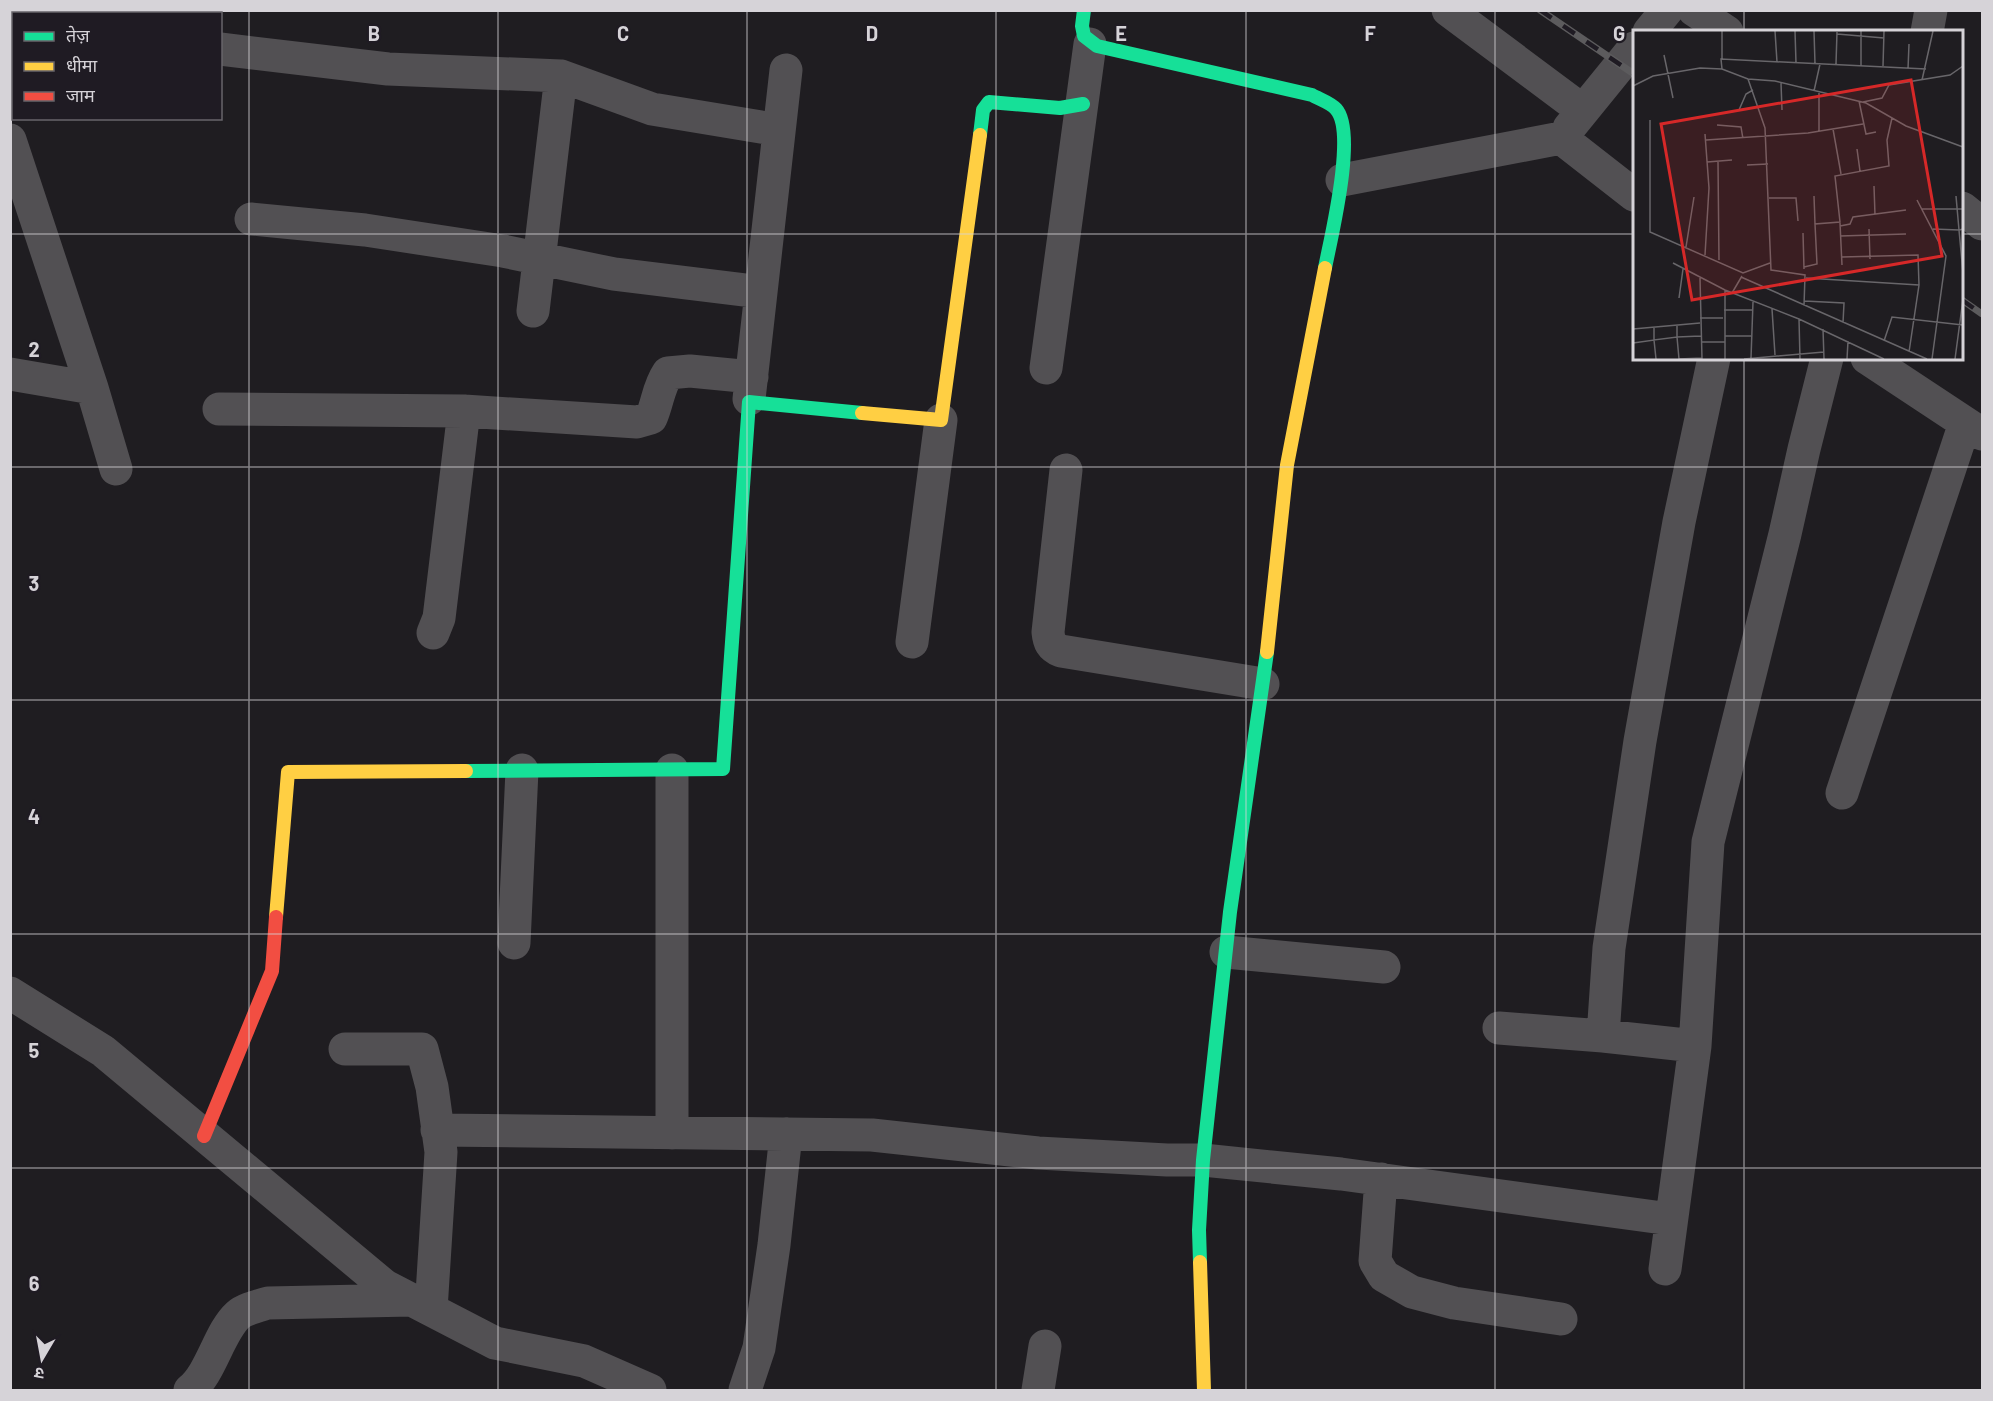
<svg xmlns="http://www.w3.org/2000/svg" width="1993" height="1401" viewBox="0 0 1993 1401" font-family="Barlow,'Noto Sans Devanagari',sans-serif">
  <style>
    .lines { fill: none; stroke-linecap: round; stroke-linejoin: round }
    .street { stroke: #525053; stroke-width: 33 }
    .fast { stroke: #16e098; stroke-width: 14 }
    .slow { stroke: #ffcf43; stroke-width: 14 }
    .jam { stroke: #f24e42; stroke-width: 14 }
    .rail-casing { stroke: #5c5b5d; stroke-width: 7 }
    .rail { stroke: #1f1b23; stroke-width: 4.5; stroke-dasharray: 14; stroke-linecap: butt }
    .grid { fill: none; stroke: #d6d3d8; stroke-width: 1.5; stroke-opacity: 0.55 }
    .inset-road { fill: none; stroke: #68666a; stroke-width: 1.5 }
    .view { fill: #d62828; fill-opacity: 0.15; stroke: #d62828; stroke-width: 3 }
    .inset-edge { fill: none; stroke: #d6d3d8; stroke-width: 3 }
    .grid-label { font-size: 20px; text-anchor: middle; font-weight: bold; fill: #d6d3d8; stroke: #1f1b23; stroke-width: 4.5; stroke-linejoin: round; paint-order: stroke }
  </style>
  <rect width="100%" height="100%" fill="#1f1d21"/>
  <g class="lines">
    <!-- street -->
    <path class="street" d="M181 10V14
      M1448 10 1582 110
      M1694 10 1727 32
      M1649 32 1667 10
      M1927 32 1931 10
      M220 49 388 69 561 76 652 109 779 130
      M1569 128 1634 48
      M10 140 92 388 116 469
      M1342 180 1561 138 1634 195
      M1962 208 1982 224
      M251 219 365 230 503 251 614 274 761 292
      M533 311 561 76
      M1867 358 1982 434
      M1046 368 1090 44
      M10 374 92 388
      M749 399 786 70
      M219 409 464 411 637 422 651 418C658 402 658 388 668 373L690 371 752 377
      M1066 470 1048 632C1049 642 1051 647 1061 651L1263 684
      M433 633 439 618 464 411
      M912 642 941 420
      M1842 793 1965 423
      M514 943 522 770
      M1226 952 1384 967
      M10 993 103 1051 385 1286 495 1343 584 1361 650 1390
      M1499 1028 1603 1036 1695 1046
      M1603 1036 1609 948 1640 741 1679 522 1714 358
      M345 1049H422L432 1087 441 1152 431 1310
      M437 1130 872 1135 1038 1153 1167 1160H1203L1341 1174 1670 1219
      M672 1133V770
      M1381 1179 1375 1261 1384 1276 1412 1292 1454 1303 1561 1319
      M1665 1269 1695 1046 1708 842 1785 534 1804 449 1827 358
      M190 1390C211 1374 219 1332 238 1315 245 1309 258 1306 268 1303L411 1300
      M745 1390 759 1348 774 1245 786 1134
      M1038 1390 1045 1346"/>
    <!-- fast -->
    <path class="fast" d="M1084 10 1082 26 1084 36 1097 46 1312 95C1319 99 1331 103 1336 109 1357 132 1331 237 1325 268
      M980 135 983 110 989 102 1060 108 1083 104
      M466 771 723 769 749 402 862 413
      M1200 1262 1199 1230 1203 1160 1230 912 1267 652"/>
    <!-- slow -->
    <path class="slow" d="M862 413 941 420 980 135
      M1267 652 1287 465 1325 268
      M276 917 288 772 466 771
      M1200 1262 1204 1390"/>
    <!-- jam -->
    <path class="jam" d="M204 1136 272 971 276 917"/>
    <!-- rail casing -->
    <g class="rail-casing">
      <path id="rail" d="M1540 10 1634 74
        M1962 300 1982 314"/>
    </g>
    <!-- rail -->
    <use href="#rail" class="rail"/>
  </g>
  <!-- grid -->
  <path class="grid" d="M249 10V1390M498 10V1390M747 10V1390M996 10V1390M1246 10V1390M1495 10V1390M1744 10V32M10 234H1634M1962 234H1982M1744 358V1390M10 467H1982M10 700H1982M10 934H1982M10 1168H1982"/>
  <!-- overview -->
  <g transform="translate(1633 30)">
    <rect width="330" height="330" fill="#1f1d21"/>
    <path class="inset-road" d="M89 1V29M142 1 144 32M162 1 163 33M181 1 182 34M228 1V36M204 4 251 8M31 25 40 68M203 34 204 2M250 36 251 1M89 39 88 29 293 39M275 39 276 14M115 49 132 98 138 240 172 245 171 276M289 50 300 1M148 53 149 80M0 56 20 46 67 38 89 39 115 49 142 51 233 73 273 96 330 117M181 61 187 34M226 71 233 104 243 102M230 72 249 68 256 55 317 45 330 36M106 80 113 64 120 60M17 90V202L110 243 137 233M84 95 108 97 110 109M200 99 208 144M186 101V63M73 110 175 103 230 94M224 119 227 141M74 132 99 130M85 132 86 230M114 135 135 134M241 156 242 185M181 166 182 194M136 168H163L165 191M284 170 313 226 299 329M289 179H330M207 193 209 235M207 196 217 194 220 187 273 180M236 199 237 229M300 199 326 200 323 166M330 199 326 200 330 243M170 203 171 239M207 206 273 204M53 217 61 167M72 225 76 158 72 104M209 227 285 225 286 255 276 322M40 233 92 260 166 289 251 329M171 237 184 234 182 194 207 192 202 146 256 136 254 110 259 88M108 247 294 329M67 248 69 329M173 248 286 255M92 260V329M99 263 109 246M46 268 50 239M171 271 211 273 210 293M139 279 142 325M91 280H120M67 288H90M166 289 167 329M44 295V307L68 306M21 297V310L44 307 46 329M0 299 67 293M190 299 191 329M92 306H118M251 311 259 287 330 295M68 312H92M0 313 21 310 23 329M118 328 120 272M46 329 69 328M111 329 191 322M214 329 215 311M322 329 330 269"/>
    <path class="view" d="M278 50 309 226 59 270 28 94Z"/>
    <rect width="330" height="330" class="inset-edge"/>
  </g>
  <g class="grid-label">
    <text x="374" y="41">B</text>
    <text x="623" y="41">C</text>
    <text x="872" y="41">D</text>
    <text x="1121" y="41">E</text>
    <text x="1370" y="41">F</text>
    <text x="1619" y="41">G</text>
    <text x="34" y="357">2</text>
    <text x="34" y="591">3</text>
    <text x="34" y="824">4</text>
    <text x="34" y="1058">5</text>
    <text x="34" y="1291">6</text>
  </g>
  <!-- border -->
  <rect width="1993" height="1401" fill="none" stroke="#d6d3d8" stroke-width="24"/>
  <!-- legend -->
  <rect x="12" y="12" width="210" height="108" fill="#1f1b23" stroke="#68656b" stroke-width="1.5"/>
  <rect x="24" y="32" width="30" height="9" fill="#16e098" stroke="#68656b" stroke-width="1.5"/>
  <text x="66" y="42" font-size="18" fill="#d6d3d8">तेज़</text>
  <rect x="24" y="62" width="30" height="9" fill="#ffcf43" stroke="#68656b" stroke-width="1.5"/>
  <text x="66" y="72" font-size="18" fill="#d6d3d8">धीमा</text>
  <rect x="24" y="92" width="30" height="9" fill="#f24e42" stroke="#68656b" stroke-width="1.5"/>
  <text x="66" y="102" font-size="18" fill="#d6d3d8">जाम</text>
  <!-- north arrow -->
  <g transform="translate(42 1359) rotate(190)" stroke="#1f1b23" stroke-width="4.5" paint-order="stroke">
  <path d="M0-4.5L10 22L0 15L-10 22Z" fill="#d6d3d8"/>
  <text y="-9" font-size="16" font-weight="bold" text-anchor="middle" fill="#d6d3d8">उ</text>
  </g>
</svg>
